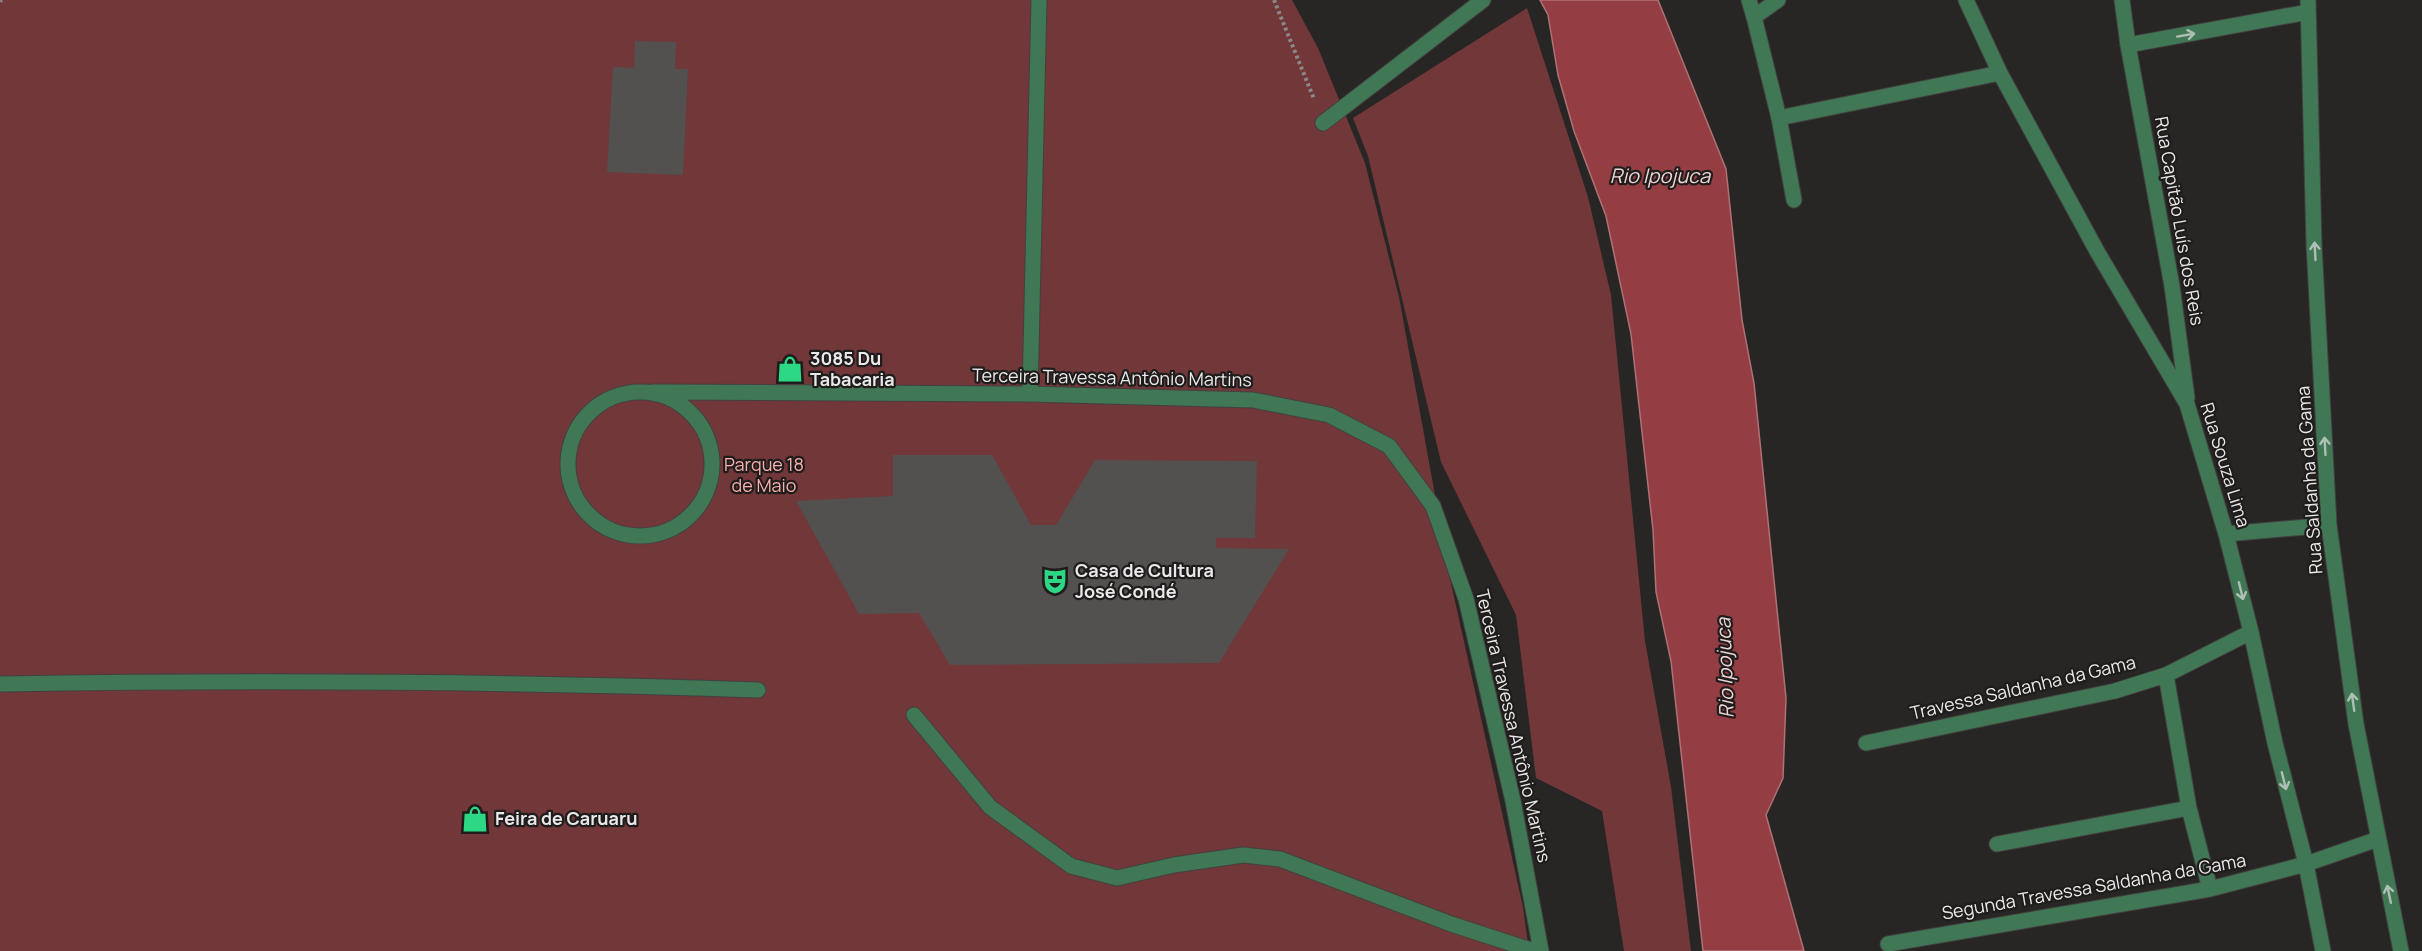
<svg xmlns="http://www.w3.org/2000/svg" width="2422" height="951" viewBox="0 0 2422 951" font-family="Manrope,sans-serif">
  <style>
    .green { fill: #713739 }
    .water { fill: #943e43; stroke: #ae7174; stroke-width: 1.5 }
    .building { fill: #535050 }
    .lines { fill: none; stroke-linecap: round; stroke-linejoin: round }
    .service-casing { stroke: #434140; stroke-width: 17 }
    .pedestrian-casing { stroke: #434140; stroke-width: 17 }
    .minor-casing { stroke: #434140; stroke-width: 17 }
    .path { stroke: #8b8988; stroke-width: 4; stroke-dasharray: 3 3; stroke-linecap: butt }
    .service { stroke: #407755; stroke-width: 15 }
    .pedestrian { stroke: #407755; stroke-width: 15 }
    .minor { stroke: #407755; stroke-width: 15 }
    .oneway { stroke: #aec0b5 }
    .labels { text-anchor: middle; stroke-width: 4.5; stroke-linejoin: round; paint-order: stroke }
    .street-label { font-size: 18px; fill: #eae8e8; stroke: #1f1c1c }
    .poi-label { font-size: 18px; font-weight: bold; fill: #eae8e8; stroke: #1f1c1c; text-anchor: start }
    .park-label { font-size: 18px; fill: #f9aeae; stroke: #1f1c1c }
    .water-label { font-size: 20px; font-style: italic; fill: #eed4d4; stroke: #1f1c1c }
  </style>
  <rect width="100%" height="100%" fill="#282625"/>
  <!-- green -->
  <path class="green" d="M0 0H1292L1318 48 1365 163 1399 297 1451 583 1523 907 1529 951H0Z
    M1527 8 1588 197 1611 295 1645 641 1671 787 1691 951H1624L1602 811 1536 778 1516 615 1441 462 1368 156 1353 118Z"/>
  <!-- water -->
  <path class="water" d="M1540 0H1658L1726 169 1742 320 1754 383 1786 698 1783 778 1766 815 1804 951H1703L1671 661 1656 592 1653 530 1631 334 1606 216 1574 131 1558 75 1548 15Z"/>
  <!-- building -->
  <path class="building" d="M635 41 676 42 675 69H688L683 175 607 172 613 67 634 68Z
    M893 455H992L1031 525H1056L1095 460 1257 461 1255 538H1216V548L1289 549 1219 663 950 665 919 613 859 614 796 501 893 496Z"/>
  <g class="lines">
    <!-- service casing -->
    <g class="service-casing">
      <path id="service" d="M914 715 990 807 1071 866 1117 878 1174 865 1243 855 1280 859 1451 924 1534 951"/>
    </g>
    <!-- pedestrian casing -->
    <g class="pedestrian-casing">
      <path id="pedestrian" d="M1778 0 1754 17 1779 118 1794 200
        M2122 0 2128 45
        M1323 123 1483 0
        M1030 394 1039 0
        M0 684C253 680 505 681 758 690"/>
    </g>
    <!-- minor casing -->
    <g class="minor-casing">
      <path id="minor" d="M1749 0 1754 17
        M1966 0 2000 73 2098 253 2187 404 2226 534 2251 632 2275 743 2306 864 2323 951
        M2308 0 2314 245 2329 525 2356 724 2401 951
        M1779 118 2000 73
        M568 464a72 72 0 1 1 144 0a72 72 0 1 1-144 0Z
        M652 392 1030 394 1253 400 1329 415 1389 446 1433 506 1466 599 1513 801 1541 951
        M2187 398 2172 286 2128 45 2308 12
        M2226 534 2329 525
        M2166 675 2189 808 2210 889
        M1866 743 2115 691 2166 675 2251 632
        M1997 844 2189 808
        M1888 944 2210 889 2306 864 2378 839"/>
    </g>
    <!-- path -->
    <path class="path" d="M1274 0 1314 99
      M0 1 2 0"/>
    <!-- service -->
    <use href="#service" class="service"/>
    <!-- pedestrian -->
    <use href="#pedestrian" class="pedestrian"/>
    <!-- minor -->
    <use href="#minor" class="minor"/>
  </g>
  <!-- one-way arrows -->
  <defs><path id="oneway-shaft" d="M-6 0H5M1.5-3L5.5 0L1.5 3" fill="none" stroke-width="1.6" stroke-linecap="round" stroke-linejoin="round" transform="scale(1.5)"/></defs>
  <g class="oneway">
    <use href="#oneway-shaft" transform="translate(2186 35) rotate(-10)"/>
    <use href="#oneway-shaft" transform="translate(2315 251) rotate(-93)"/>
    <use href="#oneway-shaft" transform="translate(2325 446) rotate(-93)"/>
    <use href="#oneway-shaft" transform="translate(2241 591) rotate(76)"/>
    <use href="#oneway-shaft" transform="translate(2353 702) rotate(-98)"/>
    <use href="#oneway-shaft" transform="translate(2284 781) rotate(76)"/>
    <use href="#oneway-shaft" transform="translate(2389 894) rotate(-102)"/>
  </g>
  <!-- icons -->
  <defs>
    <g id="shop-bare" transform="scale(2.07)"><path d="M-5-2.5h2.3a2.7 3.5 0 0 1 5.4 0H5L5.5 6h-11ZM-1.5-2.5h3a1.5 2.3 0 0 0-3 0Z" fill="#2cd884" stroke="#1f1c1c" stroke-width="2.5" paint-order="stroke"/></g>
    <g id="theatre-bare" transform="scale(2.07)"><path d="M-5-5.5Q0-4 5-5.5V0Q5 5 0 6Q-5 5-5 0ZM-3.3-2.5H-1v1.5H-3.3ZM1-2.5H3.3v1.5H1ZM-2.8 1Q0 5.5 2.8 1Z" fill="#2cd884" stroke="#1f1c1c" stroke-width="2.5" paint-order="stroke"/></g>
  </defs>
  <g fill-rule="evenodd">
    <use href="#shop-bare" x="790" y="369"/>
    <use href="#theatre-bare" x="1055" y="581"/>
    <use href="#shop-bare" x="475" y="819"/>
  </g>
  <g class="labels">
    <!-- street labels -->
    <g class="street-label">
      <text transform="translate(2179 221) rotate(80)" y="6">Rua Capitão Luís dos Reis</text>
      <text transform="translate(1112 378) rotate(1)" y="6">Terceira Travessa Antônio Martins</text>
      <text transform="translate(2225 465) rotate(73)" y="6">Rua Souza Lima</text>
      <text transform="translate(2310 480) rotate(-94)" y="6">Rua Saldanha da Gama</text>
      <text transform="translate(2023 688) rotate(-13)" y="6">Travessa Saldanha da Gama</text>
      <text transform="translate(1513 726) rotate(77)" y="6">Terceira Travessa Antônio Martins</text>
      <text transform="translate(2094 887) rotate(-10)" y="6">Segunda Travessa Saldanha da Gama</text>
    </g>
    <!-- poi labels -->
    <g class="poi-label">
      <text x="810" y="365">3085 Du<tspan x="810" dy="21">Tabacaria</tspan></text>
      <text x="1075" y="577">Casa de Cultura<tspan x="1075" dy="21">José Condé</tspan></text>
      <text x="495" y="825">Feira de Caruaru</text>
    </g>
    <!-- park labels -->
    <g class="park-label">
      <text x="764" y="471">Parque 18<tspan x="764" dy="21">de Maio</tspan></text>
    </g>
    <!-- water labels -->
    <g class="water-label">
      <text x="1660" y="183">Rio Ipojuca</text>
      <text transform="translate(1725 668) rotate(-92)" y="7">Rio Ipojuca</text>
    </g>
  </g>
</svg>
